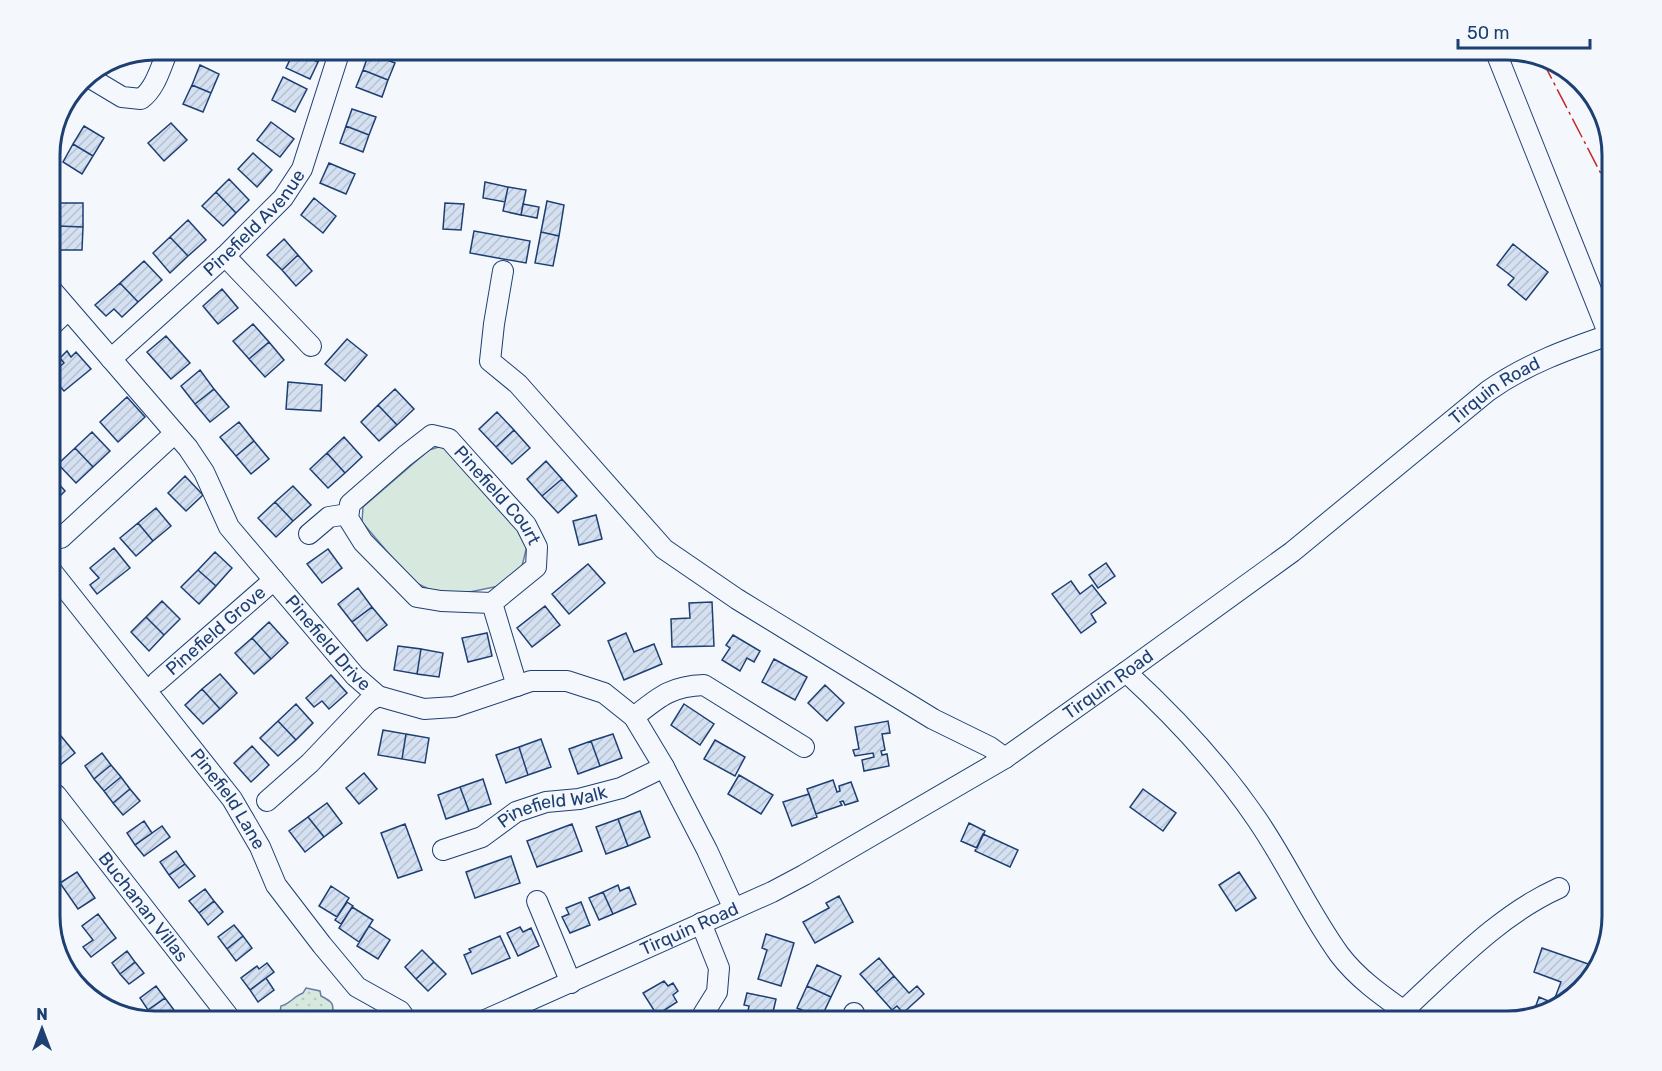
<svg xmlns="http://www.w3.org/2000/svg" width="1662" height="1071" viewBox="0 0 1662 1071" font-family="Rubik,sans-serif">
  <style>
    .grass { fill: #d7e8df; stroke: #687fa3; stroke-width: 1.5 }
    .park { fill: url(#park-dots); stroke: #687fa3; stroke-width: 1.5 }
    .building { fill: url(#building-hatch); stroke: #1d3f73; stroke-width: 1.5 }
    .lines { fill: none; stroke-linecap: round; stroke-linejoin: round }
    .minor-casing { stroke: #1d3f73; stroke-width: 22 }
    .minor { stroke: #f4f7fb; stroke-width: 20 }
    .power { stroke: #c62828; stroke-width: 1.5; stroke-dasharray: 21 4.5 3 4.5; stroke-linecap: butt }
    .labels { text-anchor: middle; stroke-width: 4.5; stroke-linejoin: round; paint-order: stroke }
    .street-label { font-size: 18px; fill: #1d3f73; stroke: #f4f7fb }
    .rim { fill: none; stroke: #1d3f73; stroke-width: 3 }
  </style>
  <defs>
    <pattern id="park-dots" width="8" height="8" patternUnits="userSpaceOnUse" patternTransform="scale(1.5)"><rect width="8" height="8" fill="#d7e8df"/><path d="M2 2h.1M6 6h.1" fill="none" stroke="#b8c8c3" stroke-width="1.8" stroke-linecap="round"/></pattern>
    <pattern id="building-hatch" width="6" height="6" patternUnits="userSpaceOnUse" patternTransform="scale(1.5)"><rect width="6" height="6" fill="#d5e0f0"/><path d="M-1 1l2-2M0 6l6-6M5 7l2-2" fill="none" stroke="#b6c1d1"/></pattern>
  </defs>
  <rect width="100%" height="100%" fill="#f4f7fb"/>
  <!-- grass -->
  <path class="grass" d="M445 445 521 531 527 546 522 566 499 586 465 593H437L412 581 362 522 363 507 429 450Z"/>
  <!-- park -->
  <path class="park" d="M306 988 320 991 321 996C337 1004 332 1005 333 1021H286L279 1018 281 1006C290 1004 294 996 303 993Z"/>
  <!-- building -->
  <path class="building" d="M294 50H324L318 62 294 51Z
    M294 51 318 62 310 79 286 68Z
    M369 53 395 63 388 80 363 70Z
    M200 65 219 74 211 93 192 85Z
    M363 70 388 80 382 97 356 87Z
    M283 77 307 89 295 112 272 100Z
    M192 85 211 93 203 112 183 104Z
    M352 109 376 117 369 135 346 126Z
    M271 122 294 139 280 157 257 140Z
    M171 123 187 140 164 161 148 143Z
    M84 126 104 138 93 156 73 144Z
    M346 126 369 135 363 152 340 143Z
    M73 144 93 156 82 174 63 162Z
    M253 153 272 170 257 187 238 169Z
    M329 163 355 174 346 194 320 183Z
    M229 179 249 200 236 213 216 192Z
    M485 182 508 187 505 202 483 198Z
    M508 187 526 190 521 215 503 211Z
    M216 192 236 213 223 226 202 206Z
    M314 198 336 216 323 233 301 215Z
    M547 201 564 205 559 236 541 232Z
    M58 203H83V227L58 226Z
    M445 203 464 204 461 230 443 229Z
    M523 204 539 207 537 218 521 215Z
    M188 220 206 240 188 256 170 237Z
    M58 226 83 227 82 250H57Z
    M474 231 530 241 526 263 470 253Z
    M541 232 559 236 553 266 535 263Z
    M170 237 188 256 170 273 153 253Z
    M284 239 298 255 282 270 267 255Z
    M1513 244 1548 272 1526 300 1508 285 1514 278 1497 265Z
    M298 255 312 271 296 286 282 270Z
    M144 261 162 280 138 302 120 283Z
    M120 283 138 302 122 317 114 309 106 316 95 305Z
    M222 289 238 308 218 324 203 306Z
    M253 324 269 342 249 359 233 341Z
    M166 336 190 363 171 379 147 352Z
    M347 339 367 355 345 381 325 364Z
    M269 342 284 360 265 377 249 359Z
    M67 351 71 357 76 352 91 369 64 391 50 375 64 363 60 358Z
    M200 370 214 389 195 404 181 386Z
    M50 382 60 395 50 404Z
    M288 382 322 385 321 411 286 409Z
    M214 389 229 407 210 422 195 404Z
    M395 389 414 409 397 425 378 405Z
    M127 397 145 417 118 442 100 422Z
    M378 405 397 425 379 441 361 422Z
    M497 412 514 430 496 447 479 429Z
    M239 422 254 441 236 456 220 437Z
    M514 430 530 448 512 464 496 447Z
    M92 432 110 451 93 467 75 448Z
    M344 437 362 457 345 473 327 453Z
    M254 441 269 459 251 474 236 456Z
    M75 448 93 467 76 483 58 464Z
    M327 453 345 473 328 488 310 469Z
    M546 461 562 479 542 496 527 479Z
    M50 474 65 491 50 506Z
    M185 476 203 495 186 511 168 493Z
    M562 479 577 496 558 513 542 496Z
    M293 486 311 505 293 521 275 502Z
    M275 502 293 521 276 537 258 518Z
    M156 508 171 526 153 541 138 523Z
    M596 515 602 539 579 545 573 521Z
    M138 523 153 541 136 556 120 538Z
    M114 548 130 568 97 594 90 585 99 578 90 568Z
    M328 549 342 568 322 583 307 564Z
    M215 552 232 568 216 586 198 570Z
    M1106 563 1115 576 1098 588 1089 575Z
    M588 564 605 583 569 614 552 594Z
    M198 570 216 586 199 604 181 587Z
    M1071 581 1080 594 1092 585 1106 603 1091 614 1096 622 1081 633 1052 594Z
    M358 588 372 607 352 622 338 604Z
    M162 601 180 619 164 635 146 617Z
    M712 602 714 646 672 647 671 619 690 618 689 603Z
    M545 606 560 625 532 647 517 628Z
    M372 607 387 625 367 641 352 622Z
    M146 617 164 635 149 651 131 632Z
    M269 622 288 643 271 659 252 638Z
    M487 633 492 656 468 662 462 638Z
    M626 633 634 652 654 644 662 664 624 680 608 641Z
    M733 635 760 651 754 662 747 658 740 671 722 660 730 648 726 645Z
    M252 638 271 659 254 674 235 653Z
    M398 646 421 649 417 674 394 670Z
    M421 649 443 653 439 677 417 674Z
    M774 659 807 677 795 700 762 682Z
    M220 674 237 693 220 709 202 689Z
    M331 675 347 693 329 709 322 701 314 707 306 698Z
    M825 685 844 703 827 721 808 703Z
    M202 689 220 709 203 724 185 705Z
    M296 704 313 723 296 740 278 721Z
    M684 704 714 724 700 745 671 725Z
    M278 721 296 740 278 756 260 738Z
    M888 721 890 733 882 734 885 750 881 751 882 755 887 754 889 766 864 771 862 760 874 757 873 753 855 756 853 750 859 749 855 727Z
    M383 730 406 734 402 759 378 755Z
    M406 734 429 738 425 763 402 759Z
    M613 734 622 758 600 766 591 741Z
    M61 736 75 753 59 766 50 755V745Z
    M541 739 551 767 528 775 519 747Z
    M715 740 745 757 735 776 704 759Z
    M591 741 600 766 578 774 569 749Z
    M252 746 269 765 251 782 234 763Z
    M519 747 528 775 506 783 496 755Z
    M102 753 111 765 94 779 85 766Z
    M111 765 121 777 104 791 94 779Z
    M364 773 377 789 359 804 346 788Z
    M739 775 773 795 761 814 728 794Z
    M121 777 130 789 113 803 104 791Z
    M483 779 491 804 469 811 460 787Z
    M833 780 837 792 840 791 839 786 851 782 858 801 845 805 843 801 840 802 842 805 816 814 807 789Z
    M460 787 469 811 446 819 438 795Z
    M130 789 140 801 123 815 113 803Z
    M1143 789 1176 813 1163 831 1130 807Z
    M809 794 817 817 792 826 783 802Z
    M327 803 342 823 324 837 308 817Z
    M640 811 650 837 628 846 618 819Z
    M308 817 324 837 305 852 289 831Z
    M618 819 628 846 606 854 596 827Z
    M144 821 152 833 135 845 127 833Z
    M969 823 985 831 977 848 961 841Z
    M405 824 422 870 398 878 381 833Z
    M572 824 582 851 537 867 527 841Z
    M162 826 170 837 144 856 135 845Z
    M983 834 1018 850 1010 867 975 851Z
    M176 851 185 864 169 875 160 862Z
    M50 852 59 865 50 872Z
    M511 856 520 883 475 898 466 872Z
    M185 864 195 876 179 888 169 875Z
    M77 872 95 898 78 909 60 883Z
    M1239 872 1256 898 1236 911 1219 885Z
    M618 885 620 891 629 887 636 904 613 914 603 892Z
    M331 886 349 898 337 917 319 906Z
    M205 889 214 901 199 913 189 901Z
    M603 892 613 914 599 920 589 898Z
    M839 896 853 922 815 943 803 922 829 908 826 903Z
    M214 901 223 912 208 925 199 913Z
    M347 902 353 906 341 924 335 920Z
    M581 902 590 925 570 933 562 917 569 914 566 908Z
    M352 907 373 920 359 942 339 928Z
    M98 914 116 938 91 957 83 947 93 940 82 926Z
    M234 925 243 936 227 949 218 937Z
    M369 926 390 940 378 959 357 946Z
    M520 927 523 932 531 928 539 946 518 956 507 933Z
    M766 934 794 943 781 986 758 979 767 950 762 948Z
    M243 936 252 948 236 961 227 949Z
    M500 936 510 958 472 974 464 955 471 952 469 949Z
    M1542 948 1597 967 1595 974 1559 1008 1539 1013 1534 1011 1539 997 1553 1003 1561 982 1534 972Z
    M422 950 434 962 416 979 405 967Z
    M127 951 135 962 120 974 112 963Z
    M879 958 894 976 876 992 860 974Z
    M135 962 144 973 129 984 120 974Z
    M434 962 446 974 428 991 416 979Z
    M267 963 274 972 250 990 241 978 257 966 259 969Z
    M817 965 841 976 831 997 807 986Z
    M894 976 909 993 917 986 924 994 903 1013 897 1006 892 1010 876 992Z
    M266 978 274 990 258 1002 250 990Z
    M664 981 668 986 673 983 678 991 673 995 677 1002 657 1015 643 993Z
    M156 986 165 998 148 1010 140 998Z
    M807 986 831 997 821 1018 797 1008Z
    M747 993 776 999 771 1021H746L749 1006 744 1005Z
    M165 998 174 1010 157 1021 148 1010Z"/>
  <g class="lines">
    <!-- minor casing -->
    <g class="minor-casing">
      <g id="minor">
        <path d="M1495 50 1609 335"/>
        <path d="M87 76 122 97 141 99C156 88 161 66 168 50"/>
        <path d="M225 256 311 346"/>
        <path d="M503 271 494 324 490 361 518 384 664 549 737 599 933 719 990 747 1005 758"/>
        <path id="s1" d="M50 288 188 448 204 472 229 527 355 676 378 696 424 709 454 707 531 681H567L604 693 634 717 664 767 707 850 734 909"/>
        <path d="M50 327 68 310"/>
        <path id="s2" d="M111 359 225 256 283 198 302 169 340 50"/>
        <path d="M309 534 329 517 348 514"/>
        <path d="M61 538 175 433"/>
        <path id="s3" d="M50 569 232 799 260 847 276 885 322 945 357 987 400 1011 407 1021"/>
        <path id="s4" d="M492 603 441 601 417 597 363 542 348 518 350 504 405 456 432 435 449 439 526 525 537 547 536 567 492 603 517 686"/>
        <path d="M1126 672C1174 716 1219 764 1256 818 1286 861 1308 911 1339 954 1360 982 1390 1001 1418 1021"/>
        <path id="s5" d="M157 682 274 580"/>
        <path d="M634 717C659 697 671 686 704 685L804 747"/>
        <path id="s6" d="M56 795 232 1021"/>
        <path d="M267 801 310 763 368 702 378 696"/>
        <path id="s7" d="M443 850 482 837 516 812 546 802 579 799 621 788 664 767"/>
        <path d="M537 901 571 983"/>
        <path d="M1403 1011C1452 966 1499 915 1559 888"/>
        <path d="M854 1013V1021"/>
        <path id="s8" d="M483 1021 772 892 804 875 1005 758 1126 672 1292 552 1488 391C1526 364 1568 349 1612 334"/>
        <path d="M699 1021 717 992 719 968 701 923"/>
      </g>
    </g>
    <!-- minor -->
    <use href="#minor" class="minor"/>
    <!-- power -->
    <path class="power" d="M1542 60 1612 195"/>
  </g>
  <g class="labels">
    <!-- street labels -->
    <g class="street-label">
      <text dy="6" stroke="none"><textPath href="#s2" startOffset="198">Pinefield Avenue</textPath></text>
      <text dy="6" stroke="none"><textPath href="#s8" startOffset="1198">Tirquin Road</textPath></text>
      <text dy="6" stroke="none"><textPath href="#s4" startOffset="394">Pinefield Court</textPath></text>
      <text dy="6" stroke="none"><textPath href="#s5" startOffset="78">Pinefield Grove</textPath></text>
      <text dy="6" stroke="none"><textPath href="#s1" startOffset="453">Pinefield Drive</textPath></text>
      <text dy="6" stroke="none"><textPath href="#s8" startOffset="712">Tirquin Road</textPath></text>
      <text dy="6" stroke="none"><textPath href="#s3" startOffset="291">Pinefield Lane</textPath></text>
      <text dy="6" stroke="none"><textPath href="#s7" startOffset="120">Pinefield Walk</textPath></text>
      <text dy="6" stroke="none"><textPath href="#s6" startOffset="142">Buchanan Villas</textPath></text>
      <text dy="6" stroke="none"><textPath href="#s8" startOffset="226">Tirquin Road</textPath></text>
    </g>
  </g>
  <!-- crop -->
  <path d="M0 0H1662V1071H0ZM155 60H1507A95 95 0 0 1 1602 155V916A95 95 0 0 1 1507 1011H155A95 95 0 0 1 60 916V155A95 95 0 0 1 155 60Z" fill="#f4f7fb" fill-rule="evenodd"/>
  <path class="rim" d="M155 60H1507A95 95 0 0 1 1602 155V916A95 95 0 0 1 1507 1011H155A95 95 0 0 1 60 916V155A95 95 0 0 1 155 60Z"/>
  <!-- north arrow -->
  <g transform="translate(42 1029)" stroke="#f4f7fb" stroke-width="4.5" paint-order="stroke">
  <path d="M0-4.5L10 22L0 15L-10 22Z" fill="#1d3f73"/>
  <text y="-9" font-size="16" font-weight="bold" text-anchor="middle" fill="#1d3f73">N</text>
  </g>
  <!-- scale -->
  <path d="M1458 39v9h132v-9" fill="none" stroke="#1d3f73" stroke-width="3"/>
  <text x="1467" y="39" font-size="18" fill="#1d3f73" stroke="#f4f7fb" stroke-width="4.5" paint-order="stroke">50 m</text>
</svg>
